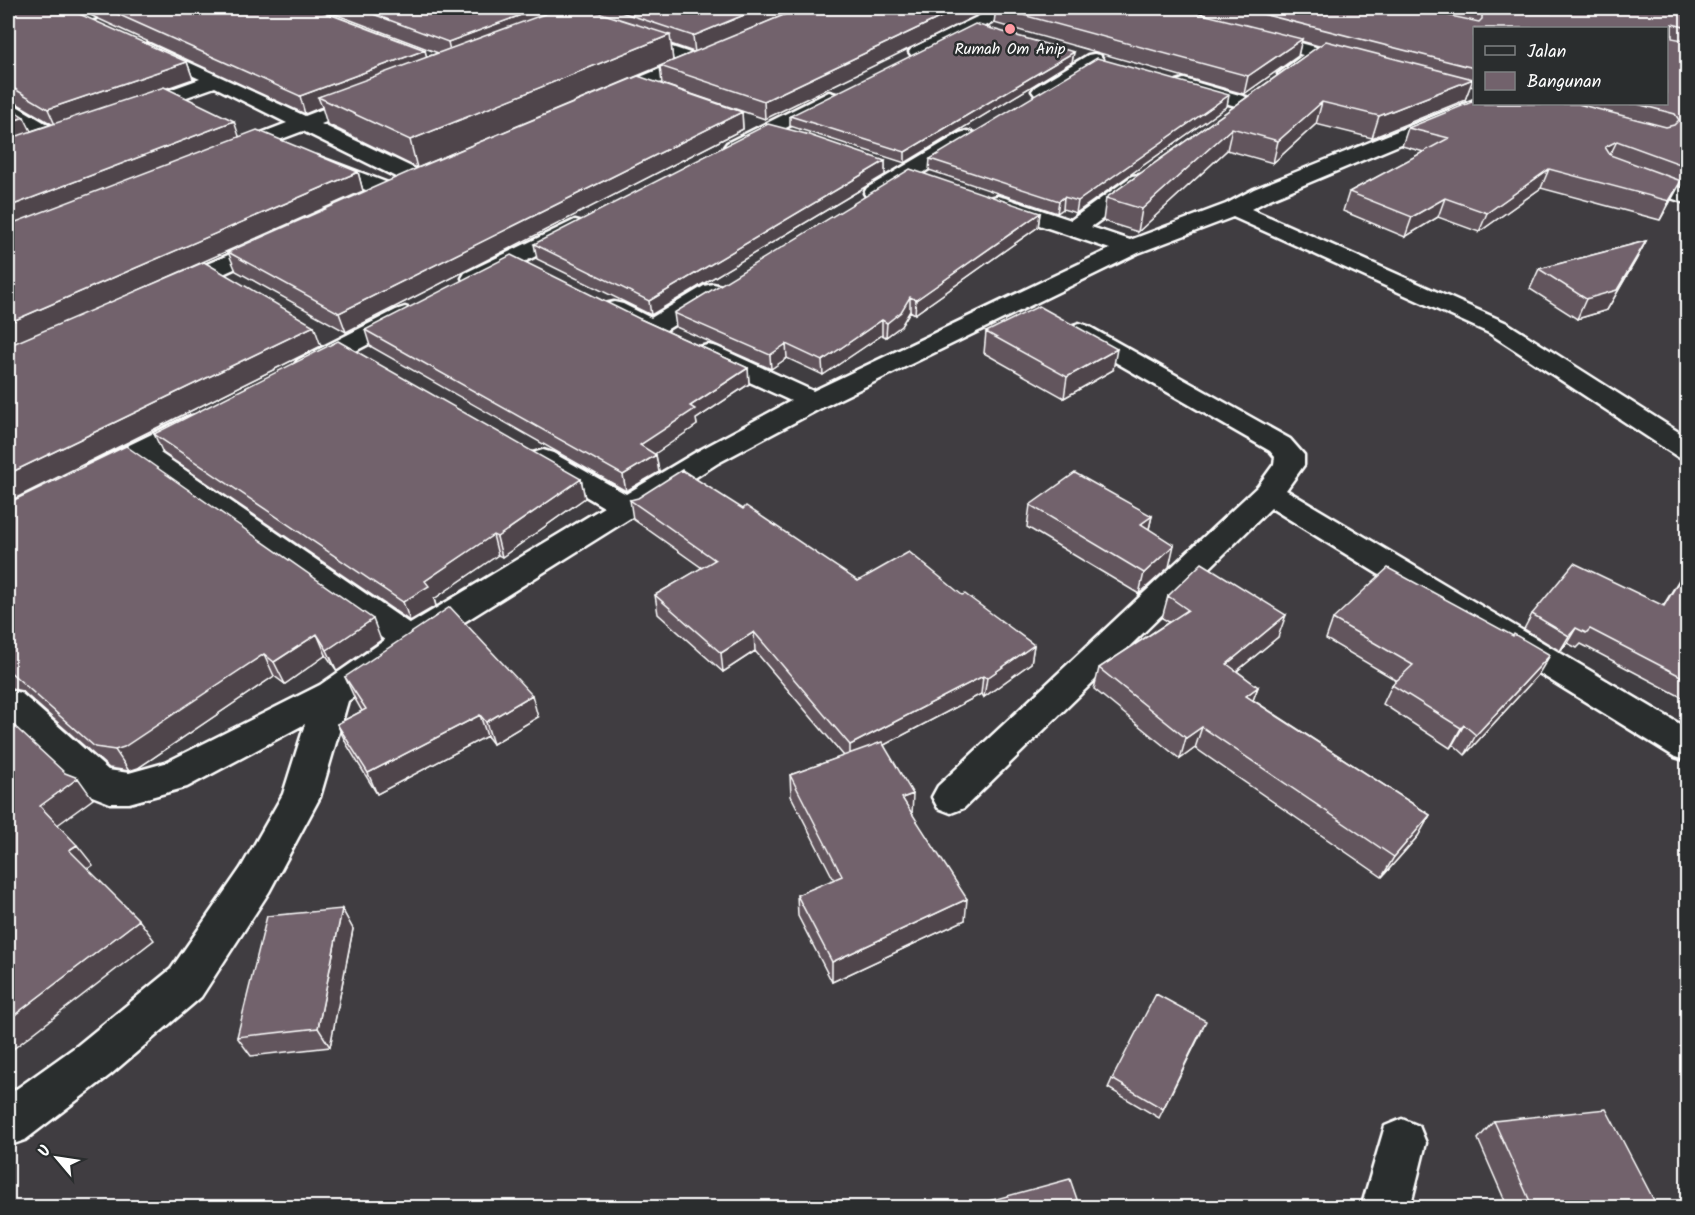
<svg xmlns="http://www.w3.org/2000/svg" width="1695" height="1215" viewBox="0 0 1695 1215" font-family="Kalam,sans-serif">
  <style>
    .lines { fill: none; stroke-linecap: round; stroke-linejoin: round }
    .minor-casing { stroke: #fff; stroke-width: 5 }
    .minor { fill: #2a2d2e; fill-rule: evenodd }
    .wall { fill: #62545d; stroke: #fff; stroke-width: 1.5 }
    .shaded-wall { fill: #50454c; stroke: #fff; stroke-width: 1.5 }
    .building { fill: #72626c; stroke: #fff; stroke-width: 1.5 }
    .poi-dot { fill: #ff9aa2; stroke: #2a2d2e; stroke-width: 2 }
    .labels { text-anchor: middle; stroke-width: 5; stroke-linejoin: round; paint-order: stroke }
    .far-poi-label { font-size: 16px; fill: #fff; stroke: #2a2d2e }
  </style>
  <rect width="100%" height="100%" fill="#403d41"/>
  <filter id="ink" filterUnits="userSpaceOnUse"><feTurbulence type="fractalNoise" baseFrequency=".0167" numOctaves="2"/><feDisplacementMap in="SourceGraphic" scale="12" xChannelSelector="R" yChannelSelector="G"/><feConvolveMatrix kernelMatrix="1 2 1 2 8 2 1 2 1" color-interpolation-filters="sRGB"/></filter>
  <g filter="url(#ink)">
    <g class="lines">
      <!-- minor casing -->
      <g class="minor-casing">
        <path id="minor" d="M96 8H122L120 12 80 22 74 21 71 17 74 13Z
          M532 8H555L702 57 705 61 702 65 616 101H602L599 97 602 93 679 61 534 12Z
          M996 8H1016L1014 12 924 56H912L909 52 912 48Z
          M1136 8H1164L1180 11 1187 8H1206L1189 21 1183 22 1138 12Z
          M1545 8H1562L1543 28H1526Z
          M1256 31 1323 49 1326 53 1294 78H1280L1278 74 1303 55 1250 40 1247 36 1250 32Z
          M149 44 305 116 360 95H374L377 99 374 103 321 124 424 173 427 178 424 183 416 184 408 183 303 131 234 157 227 159 220 157 217 153 220 149 287 123 215 87 144 112H130L127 108 130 104 200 79 143 53 140 49 143 45Z
          M1094 54 1100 55 1103 59 1100 63 1049 95H1035L1032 91 1035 87 1088 55Z
          M1184 79 1253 99 1256 103 1253 107 1246 109 1177 89 1175 85 1177 81Z
          M829 92 836 94 839 98 836 102 741 151 734 153 727 151 724 147 727 143Z
          M1474 100V104H1490L1487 108 1270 199 1251 209 1507 323 1688 438V460L1678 457 1489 333 1233 217 1138 253 823 407 718 463 643 511 640 515 632 517 421 649 348 701 320 797 269 892 201 997 110 1075 25 1140 8 1146V1095L78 1045 171 969 241 868 283 794 305 724 187 787 129 803H110L82 792 8 724V690L21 693 108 770 129 773 165 763 320 685 385 640 137 464 106 480 96 482 86 480 81 473 86 466 187 417 197 415 207 417 211 423 207 429 160 453 410 624 604 507 533 465 528 459 533 453 543 450 553 453 626 494 698 451 791 401 699 359 695 353 699 347 708 345 717 347 813 391 1110 249 989 208 986 203 989 198 997 196 1005 198 1071 220 1132 176 1140 175 1148 176 1151 181 1148 186 1091 227 1130 240 1226 204 1254 189Z
          M8 103 15 105 62 133 65 137 62 141H48L8 117Z
          M967 131 974 133 977 137 974 141 883 198 875 200 867 198 864 193 867 188 960 133Z
          M317 156 396 186 399 191 396 196 388 198 380 196 310 166 306 162 310 158Z
          M1633 171 1688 190V204L1625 182 1622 177 1625 172Z
          M575 220 583 222 586 227 583 232 483 283 474 285 465 283 462 278 465 273Z
          M273 236 281 238 285 243 281 248 183 292 174 294 165 292 162 287 165 282Z
          M713 284 722 286 725 291 722 296 661 333 652 336 643 333 605 314 602 309 605 304 614 302 623 304 651 318 704 286Z
          M405 307 414 310 418 315 414 320 316 372 307 374 298 372 294 366 298 360 396 310Z
          M1079 323 1088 326 1290 439 1304 455V465L1286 490 1688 729V761L1675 757 1271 508 964 808 951 813 938 808 932 797 938 786 1258 486 1274 464 1275 457 1270 451 1070 336 1066 331 1070 326Z
          M1402 1119 1419 1126 1426 1143 1410 1208H1361L1385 1126Z"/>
      </g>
      <!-- minor -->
      <use href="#minor" class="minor"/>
    </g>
    <!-- wall -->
    <path class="wall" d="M8 8 187 62 193 79 166 88 240 137 358 172 363 191 154 283 321 346 8 502V107L31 131 52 124 16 103 8 101Z
      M75 8H313L425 50 426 57 438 53 319 8H550L551 11 561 8H800L751 28 801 8 765 119 662 84 660 66 694 52 671 44 673 61 417 168 327 124 322 107 305 114Z
      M996 8H1183H1181L1202 14 1203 8H1542L1537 13 1688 8V189L1679 186 1660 220 1541 188 1479 232 1438 217 1405 237 1343 211 1349 192 1424 152 1402 146 1408 128 1474 104H1666L1474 28V87L1470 86 1465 100 1372 138 1316 124 1273 163 1227 150 1138 232 1103 221 1106 198 1319 46 1301 41 1298 56 1244 94 994 23Z
      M1074 52 1072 62 905 163 790 126V116Z
      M1227 106 1076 213 1063 209 1057 213 929 170 930 159Z
      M742 112 743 129 346 332 236 271 228 252Z
      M885 161V175L651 315 537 259 534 244Z
      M1040 213 1038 227 915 314 910 311 901 326 886 337 882 335 823 375 787 358 771 369 676 327 674 313Z
      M1646 241 1636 260 1607 310 1577 319 1530 289 1539 269Z
      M640 319 748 368 749 384 696 419 697 425 654 454 656 455 659 472 626 491 370 346 365 330Z
      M986 332 1113 370 1064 398 984 353Z
      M154 434 581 479 585 498 502 557 498 555 434 599 436 606 410 621 163 453Z
      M630 500 858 581 962 595 1034 645 1031 663 984 697 981 694 884 745 912 813 965 920 832 982 798 916 797 895 834 880 791 796 790 775 844 756 755 651 723 672 658 614 655 595 702 568 633 519Z
      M8 503 381 640 337 671 326 655 285 684 274 676 138 768 129 771 109 768 22 691 8 688Z
      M1030 505 1152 516 1149 529 1169 567 1139 594 1027 527Z
      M1688 565 1687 700 1581 644 1577 648 1567 643 1560 651 1524 629 1532 614 1663 606Z
      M1168 596 1278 637 1237 671 1258 687 1253 700 1430 815 1418 836 1382 877 1195 748 1180 759 1094 689 1099 668 1169 622 1162 618Z
      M1333 619 1538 675 1465 755 1453 744 1450 748 1383 704 1392 685 1396 680 1326 639Z
      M345 677 538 717 493 744 487 736 377 794 347 745 337 724 362 711 355 699Z
      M342 909 353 929 330 1047 251 1056 237 1037Z
      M1202 1031 1159 1118 1108 1088 1112 1079Z
      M1494 1121 1658 1208H1508L1478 1139Z"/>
    <!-- shaded-wall -->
    <path class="shaded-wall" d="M540 8H550L552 20 452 59 448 42Z
      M761 8H800L695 53 693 36Z
      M960 8H992L765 119 764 101Z
      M1533 8H1542L1524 26 1530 10Z
      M670 35 673 61 417 168 410 140Z
      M1302 39 1298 56 1244 94 1248 76Z
      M425 50 429 67 318 97 322 107 305 114 300 96Z
      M1074 52 1072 62 905 163V152Z
      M187 62 193 79 56 127 48 109Z
      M1473 79 1465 100 1372 138 1379 116Z
      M1229 95 1227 106 1076 213 1078 201Z
      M1322 102 1316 124 1273 163 1278 141Z
      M742 112 743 129 346 332 339 313Z
      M24 117 33 135 8 144V123Z
      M234 121 240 139 8 230V207Z
      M1232 128 1227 150 1138 232 1142 209Z
      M1617 141 1608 159 1605 147Z
      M885 161V175L651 315 649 301Z
      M1549 169 1541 188 1479 232 1487 213Z
      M358 172 363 191 8 348V323Z
      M1681 181 1671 200 1660 220 1669 201Z
      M1064 197 1063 209 1057 213 1059 201Z
      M1445 198 1438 217 1405 237 1412 217Z
      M1040 213 1038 227 915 314 916 300Z
      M1646 241 1636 260 1607 310 1577 319 1586 299Z
      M910 297V311L901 326 886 337 887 323Z
      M882 320V335L823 375 822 361Z
      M314 326 321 346 8 502V474Z
      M786 344 787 358 771 369 770 355Z
      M1117 349 1113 370 1064 398 1067 377Z
      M748 368 749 384 696 419 697 425 643 462 640 445 690 406Z
      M656 455 659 472 626 491 623 475Z
      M581 479 585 498 502 557 497 537Z
      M1152 516 1147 537 1141 524Z
      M493 535 498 555 434 599 436 606 410 621 403 602 425 581Z
      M1174 545 1169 567 1139 594 1144 573Z
      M1286 615 1278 637 1220 685 1227 664Z
      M373 619 381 640 337 671 327 650Z
      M1576 628 1567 643 1560 651 1569 636Z
      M754 632 755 651 723 672 721 653Z
      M317 634 326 655 285 684 274 662Z
      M1034 645 1031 663 984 697 987 678Z
      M264 654 274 676 138 768 129 771 115 750Z
      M1550 655 1538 675 1465 755 1476 735Z
      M983 676 981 694 850 763V745Z
      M1258 687 1250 708 1246 696Z
      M532 695 538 717 493 744 486 722Z
      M480 715 487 736 377 794 368 773Z
      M1464 725 1453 744 1450 748 1461 728Z
      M1202 727 1195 748 1180 759 1186 738Z
      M78 778 93 799 56 826 40 806Z
      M913 794 912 815 902 798Z
      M1430 815 1418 836 1382 877 1394 857Z
      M77 845 93 865 85 871 69 850Z
      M967 899 965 920 832 982V962Z
      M342 909 353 929 330 1047 318 1028Z
      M139 920 154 940 8 1053V1020Z"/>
    <!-- building -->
    <path class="building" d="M8 8H66L187 62 48 109 8 85Z
      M104 8H313L425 50 300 96Z
      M357 8H540L448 42Z
      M561 8H585L670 35 410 140 318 97Z
      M609 8H761L693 36Z
      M801 8H960L764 101 660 66Z
      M997 8H1178L1302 39 1248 76Z
      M1239 8H1413L1479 22 1482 19V14L1489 12 1487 9 1478 8H1533L1530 10 1531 13H1551L1556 8H1688V28L1672 24V38L1688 41V167L1617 141 1605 147 1610 155 1681 181 1669 201 1549 169 1487 213 1445 198 1412 217 1349 192 1449 138 1408 128 1474 101V104H1578L1666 127 1674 125 1679 120 1675 114 1637 104H1666V28H1474V68Z
      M975 24 1074 52 905 152 790 116Z
      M1326 41 1473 79 1379 116 1322 102 1278 141 1232 128 1142 209 1106 198Z
      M1097 58 1229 95 1078 201 1064 197 1059 201 930 159Z
      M638 76 742 112 339 313 228 252 420 167Z
      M164 87 234 121 8 207V139Z
      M8 107 24 117 8 123Z
      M768 124 806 134 885 161 649 301 534 244Z
      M257 130 358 172 8 323V225Z
      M910 169 1040 213 916 300 910 297 901 312 887 323 882 320 822 361 786 344 770 355 674 313Z
      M1646 241 1617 290 1586 299 1539 269Z
      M511 255 640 319 748 368 690 406 695 409 640 445 656 455 623 475 365 330Z
      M204 262 314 326 8 474V346Z
      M1039 306 1117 349 1067 377 986 332Z
      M338 341 581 479 497 537 493 535 425 581 429 586 403 602 154 434Z
      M126 446 373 619 327 650 317 634 274 662 264 654 124 747 115 750 95 747 8 670V503Z
      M682 470 743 509 746 506 858 581 909 552 962 595 965 594 1034 645 987 678 983 676 850 745 754 632 721 653 655 595 715 560 630 500 638 498Z
      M1075 473 1152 516 1141 524 1174 545 1144 573 1030 505Z
      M1202 563 1286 615 1227 664 1258 687 1246 696 1430 815 1394 857 1202 727 1186 738 1099 668 1188 610 1168 596Z
      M1574 563 1664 606 1688 566V680L1590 629 1586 633 1576 628 1569 636 1532 614Z
      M1388 568 1513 636 1514 634 1550 655 1476 735 1464 725 1461 728 1392 685 1413 665 1333 619Z
      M450 607 532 695 486 722 480 715 368 773 337 724 366 709 345 677Z
      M8 720 65 773 78 778 40 806 77 845 69 850 139 920 8 1020Z
      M882 742 913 794 902 798 967 899 832 962 797 895 842 876 790 775Z
      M342 909 318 1028 237 1037 267 916Z
      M1156 994 1206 1021 1163 1109 1112 1079Z
      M1606 1109 1658 1208H1533L1494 1121Z
      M1070 1179 1080 1208H963Z"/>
  </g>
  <!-- markers -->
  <circle class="poi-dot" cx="1010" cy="29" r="6"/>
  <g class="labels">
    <!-- far-poi labels -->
    <g class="far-poi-label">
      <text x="1010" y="54">Rumah Om Anip</text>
    </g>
  </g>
  <!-- margin -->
  <rect width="1695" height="1215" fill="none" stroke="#2a2d2e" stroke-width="30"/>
  <rect x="15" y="15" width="1665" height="1185" fill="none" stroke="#fff" stroke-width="2" filter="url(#ink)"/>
  <!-- legend -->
  <rect x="1473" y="27" width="195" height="78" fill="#2a2d2e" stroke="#7f8182" stroke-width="1.5"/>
  <rect x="1485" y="46" width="30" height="9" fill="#2a2d2e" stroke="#7f8182" stroke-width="1.5"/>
  <text x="1527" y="57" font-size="18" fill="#ffffff">Jalan</text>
  <rect x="1485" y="72" width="30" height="18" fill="#72626c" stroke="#7f8182" stroke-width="1.5"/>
  <text x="1527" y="87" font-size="18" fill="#ffffff">Bangunan</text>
  <!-- north arrow -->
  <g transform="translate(57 1158) rotate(299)" stroke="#2a2d2e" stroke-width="4.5" paint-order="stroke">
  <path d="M0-4.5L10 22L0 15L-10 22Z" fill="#ffffff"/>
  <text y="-9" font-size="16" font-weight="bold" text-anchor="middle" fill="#ffffff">U</text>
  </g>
</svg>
